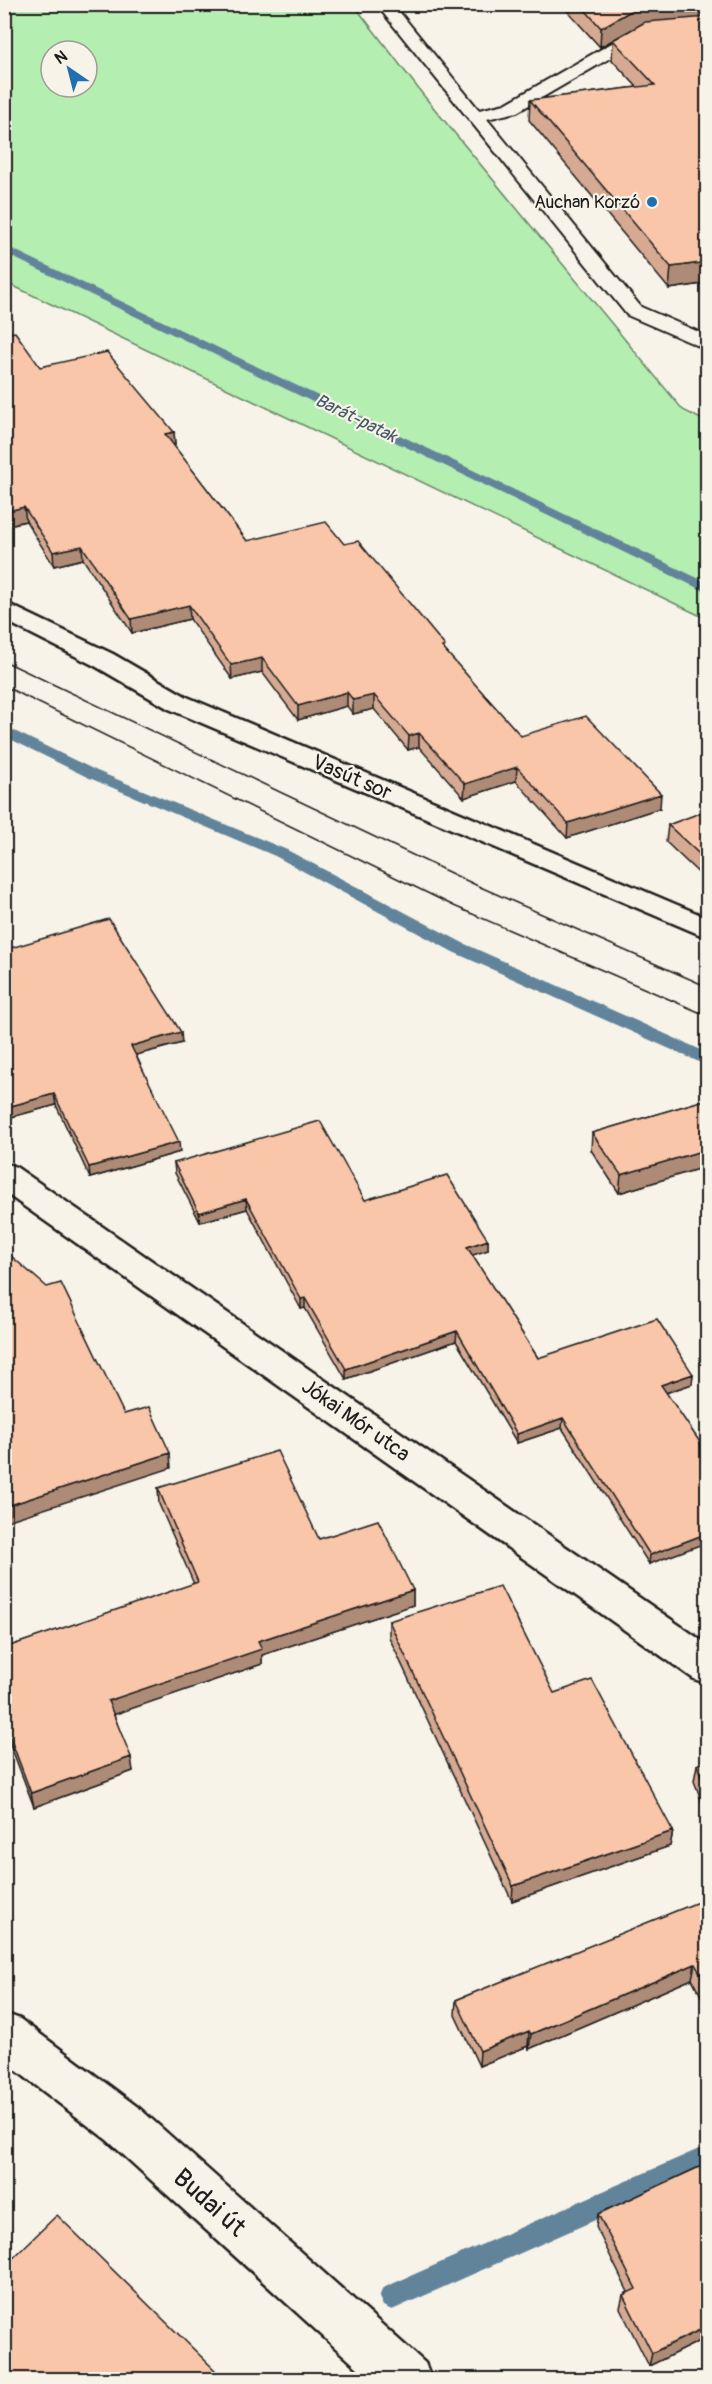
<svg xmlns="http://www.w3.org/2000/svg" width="712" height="2384" viewBox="0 0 712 2384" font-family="Pangolin,sans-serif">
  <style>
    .green { fill: #b5eeb1; stroke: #688566; stroke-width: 1.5; fill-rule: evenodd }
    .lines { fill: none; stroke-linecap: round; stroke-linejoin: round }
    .stream { fill: #62849b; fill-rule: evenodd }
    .lane-casing { stroke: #1c1c1c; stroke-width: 4 }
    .street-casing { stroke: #1c1c1c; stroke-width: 5 }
    .secondary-casing { stroke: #1c1c1c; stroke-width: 5 }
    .lane { fill: #f7f3e8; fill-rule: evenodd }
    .street { fill: #f7f3e8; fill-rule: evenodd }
    .secondary { fill: #f7f3e8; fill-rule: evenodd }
    .tram { stroke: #1c1c1c; stroke-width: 1.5 }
    .wall { fill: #d6aa92; stroke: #1c1c1c; stroke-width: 1.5 }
    .shaded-wall { fill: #ae8b77; stroke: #1c1c1c; stroke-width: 1.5 }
    .building { fill: #f9c6aa; stroke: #1c1c1c; stroke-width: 1.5 }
    .poi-dot { fill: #1f6fb2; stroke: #f7f3e8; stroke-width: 2 }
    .labels { text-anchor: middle; stroke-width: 4.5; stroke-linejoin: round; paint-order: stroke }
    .far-poi-label { font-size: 18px; fill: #1c1c1c; stroke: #f7f3e8; text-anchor: end }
    .far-water-label { font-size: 18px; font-style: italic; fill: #455966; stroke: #f7f3e8 }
    .street-label { font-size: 21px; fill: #1c1c1c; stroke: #f7f3e8 }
    .near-street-label { font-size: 26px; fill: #1c1c1c; stroke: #f7f3e8 }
  </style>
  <rect width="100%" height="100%" fill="#f7f3e8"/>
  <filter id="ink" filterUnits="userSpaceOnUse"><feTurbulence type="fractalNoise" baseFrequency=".0167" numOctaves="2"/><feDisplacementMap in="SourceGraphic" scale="12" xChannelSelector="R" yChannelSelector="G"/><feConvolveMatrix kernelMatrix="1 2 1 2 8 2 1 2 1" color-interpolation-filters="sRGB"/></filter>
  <g filter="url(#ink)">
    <!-- green -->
    <path class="green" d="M4 5H354L424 96 683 410 707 422V619L5 282ZM51 51H87V87H51Z"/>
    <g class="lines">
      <!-- stream -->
      <path class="stream" d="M4 245 708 583V593L4 253Z
        M4 726 97 771 287 850 465 944 708 1053V1066L453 952 275 856 87 777 4 736Z
        M708 2145V2170L401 2306 392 2310 383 2306 379 2297 383 2288Z"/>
      <!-- lane casing -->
      <g class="lane-casing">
        <path id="lane" d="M376 4H393L479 110 505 104 633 31 708 24V34L643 39 517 112 487 119 641 307 708 336V350L627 315Z"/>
      </g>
      <!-- street casing -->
      <g class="street-casing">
        <path id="street" d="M4 602 113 654 187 697 708 918V938L169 709 95 666 4 620Z
          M4 1163 16 1167 708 1645V1684L694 1679 4 1192Z"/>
      </g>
      <!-- secondary casing -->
      <g class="secondary-casing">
        <path id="secondary" d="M4 2013 20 2019 139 2108 425 2363 432 2380H371L107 2140 4 2061Z"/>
      </g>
      <!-- lane -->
      <use href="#lane" class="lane"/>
      <!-- street -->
      <use href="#street" class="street"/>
      <!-- secondary -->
      <use href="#secondary" class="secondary"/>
      <!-- tram -->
      <path class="tram" d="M4 661 478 886 708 987
        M4 686 454 906 708 1016"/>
    </g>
    <!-- wall -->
    <path class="wall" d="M561 4H708V283L669 289 529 120 530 100 637 87 612 60 613 40 633 29 600 47Z
      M40 367 174 432 175 445H173L247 541 344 544 445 651 521 736 660 808 567 838 516 781 464 798 419 747 408 750 374 709 353 714 347 706 298 720 262 672 232 679 190 619 132 633 83 559 54 566 26 521 4 526Z
      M708 810V882L666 842 668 825Z
      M4 950 182 1043 136 1055 180 1152 90 1178 56 1105 4 1119Z
      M708 1099V1166L619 1193 591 1150 592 1133Z
      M174 1163 365 1200 488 1240V1250L472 1255 538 1358 693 1374 692 1384 666 1393 708 1454 649 1564 562 1428 517 1443 456 1341 346 1379 305 1308 301 1309 247 1209 200 1222 175 1173Z
      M158 1488 319 1539 413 1590V1605L262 1655V1664L114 1714 133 1771 34 1807 4 1728V1648L194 1584 159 1504Z
      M389 1621 554 1693 673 1831 670 1846 512 1901 389 1637Z
      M708 1760V1818L694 1781 697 1765Z
      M708 1898V2009L692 1979 529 2049 528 2046 479 2066 455 2015 456 2000Z
      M708 2163V2337L649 2366 620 2308 623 2295 628 2292 596 2227 598 2214Z"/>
    <!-- shaded-wall -->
    <path class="shaded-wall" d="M693 4H708V22L633 29 600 47 601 28 634 9Z
      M708 262V283L669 289 671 267Z
      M174 432 175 445 165 447V434Z
      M24 507 26 521 4 526V512Z
      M82 546 83 559 54 566 53 552Z
      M189 605 190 619 132 633 131 619Z
      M262 658V672L232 679 231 665Z
      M347 692V706L298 720V706Z
      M374 695V709L353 714V700Z
      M419 733V747L408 750 409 736Z
      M517 767 516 781 464 798 465 784Z
      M661 794 660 808 567 838 568 823Z
      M181 1032 182 1043 132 1056 131 1046Z
      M54 1094 56 1105 4 1119V1108Z
      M179 1142 180 1152 90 1178 89 1167Z
      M708 1149V1166L619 1193 621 1175Z
      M246 1199 247 1209 200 1222 199 1213Z
      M488 1240V1250L467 1257V1247Z
      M305 1298V1308L301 1309V1299Z
      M457 1331 456 1341 346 1379V1369Z
      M693 1374 692 1384 659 1395 661 1385Z
      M563 1418 562 1428 517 1443V1434Z
      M170 1453 171 1468 4 1522V1507Z
      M708 1533V1542L649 1564 650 1555Z
      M413 1590V1605L262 1655V1664L110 1716 108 1701 258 1641Z
      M131 1757 133 1771 34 1807 31 1793Z
      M673 1831 670 1846 512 1901 513 1886Z
      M695 1964 692 1979 529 2049 531 2034Z
      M529 2031 528 2046 479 2066 480 2051Z
      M708 2326V2337L649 2366 652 2353Z"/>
    <!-- building -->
    <path class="building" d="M580 4H693L634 9 601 28Z
      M708 17V262L671 267 530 100 655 85 613 40 645 22Z
      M15 332 40 367 107 352 174 432 165 434 247 541 326 522 344 544 358 541 445 646 442 647 521 736 586 716 661 794 568 823 517 767 465 784 419 733 409 736 374 695 353 700 347 692 298 706 262 658 231 665 189 605 131 619 82 546 53 552 24 507 4 512V334Z
      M708 810V862L668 825Z
      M109 919 181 1032 131 1046 179 1142 89 1167 54 1094 4 1108V950Z
      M708 1099V1149L621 1175 592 1133Z
      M320 1121 365 1200 447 1175 488 1240 467 1247 538 1358 657 1319 693 1374 661 1385 708 1454V1533L650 1555 563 1418 517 1434 457 1331 346 1369 305 1298 301 1299 246 1199 199 1213 174 1163Z
      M4 1250 47 1287 61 1283 124 1414 149 1407 170 1453 4 1507Z
      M277 1451 319 1539 378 1520 413 1590 258 1641 262 1649 108 1701 131 1757 31 1793 4 1721V1648L198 1582 158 1488Z
      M500 1586 554 1693 592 1680 673 1831 513 1886 389 1621Z
      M708 1760V1794L697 1765Z
      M708 1898V1987L695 1964 531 2034 529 2031 480 2051 456 2000Z
      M708 2163V2326L652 2353 623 2295 636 2289 598 2214Z
      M57 2215 224 2379H4V2267Z"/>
  </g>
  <!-- markers -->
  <circle class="poi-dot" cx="652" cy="202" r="6"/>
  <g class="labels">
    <!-- far-poi labels -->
    <g class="far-poi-label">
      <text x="640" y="208">Auchan Korzó</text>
    </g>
    <!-- far-water labels -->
    <g class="far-water-label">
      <text transform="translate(356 418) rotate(26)" y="6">Barát-patak</text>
    </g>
    <!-- street labels -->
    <g class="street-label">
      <text transform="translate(352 777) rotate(23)" y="7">Vasút sor</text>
      <text transform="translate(356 1420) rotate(35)" y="7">Jókai Mór utca</text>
    </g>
    <!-- near-street labels -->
    <g class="near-street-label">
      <text transform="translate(210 2202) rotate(42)" y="9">Budai út</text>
    </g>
  </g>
  <!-- margin -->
  <rect width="712" height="2384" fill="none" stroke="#f7f3e8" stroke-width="24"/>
  <rect x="12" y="12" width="688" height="2360" fill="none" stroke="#1c1c1c" stroke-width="2" filter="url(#ink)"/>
  <!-- north arrow -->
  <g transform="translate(69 69) rotate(325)"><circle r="28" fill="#f7f3e8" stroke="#9f9d96" stroke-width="1.5"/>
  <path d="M0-4.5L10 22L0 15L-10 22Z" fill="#1f6fb2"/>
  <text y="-9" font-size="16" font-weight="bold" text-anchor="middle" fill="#1c1c1c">N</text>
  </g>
</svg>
